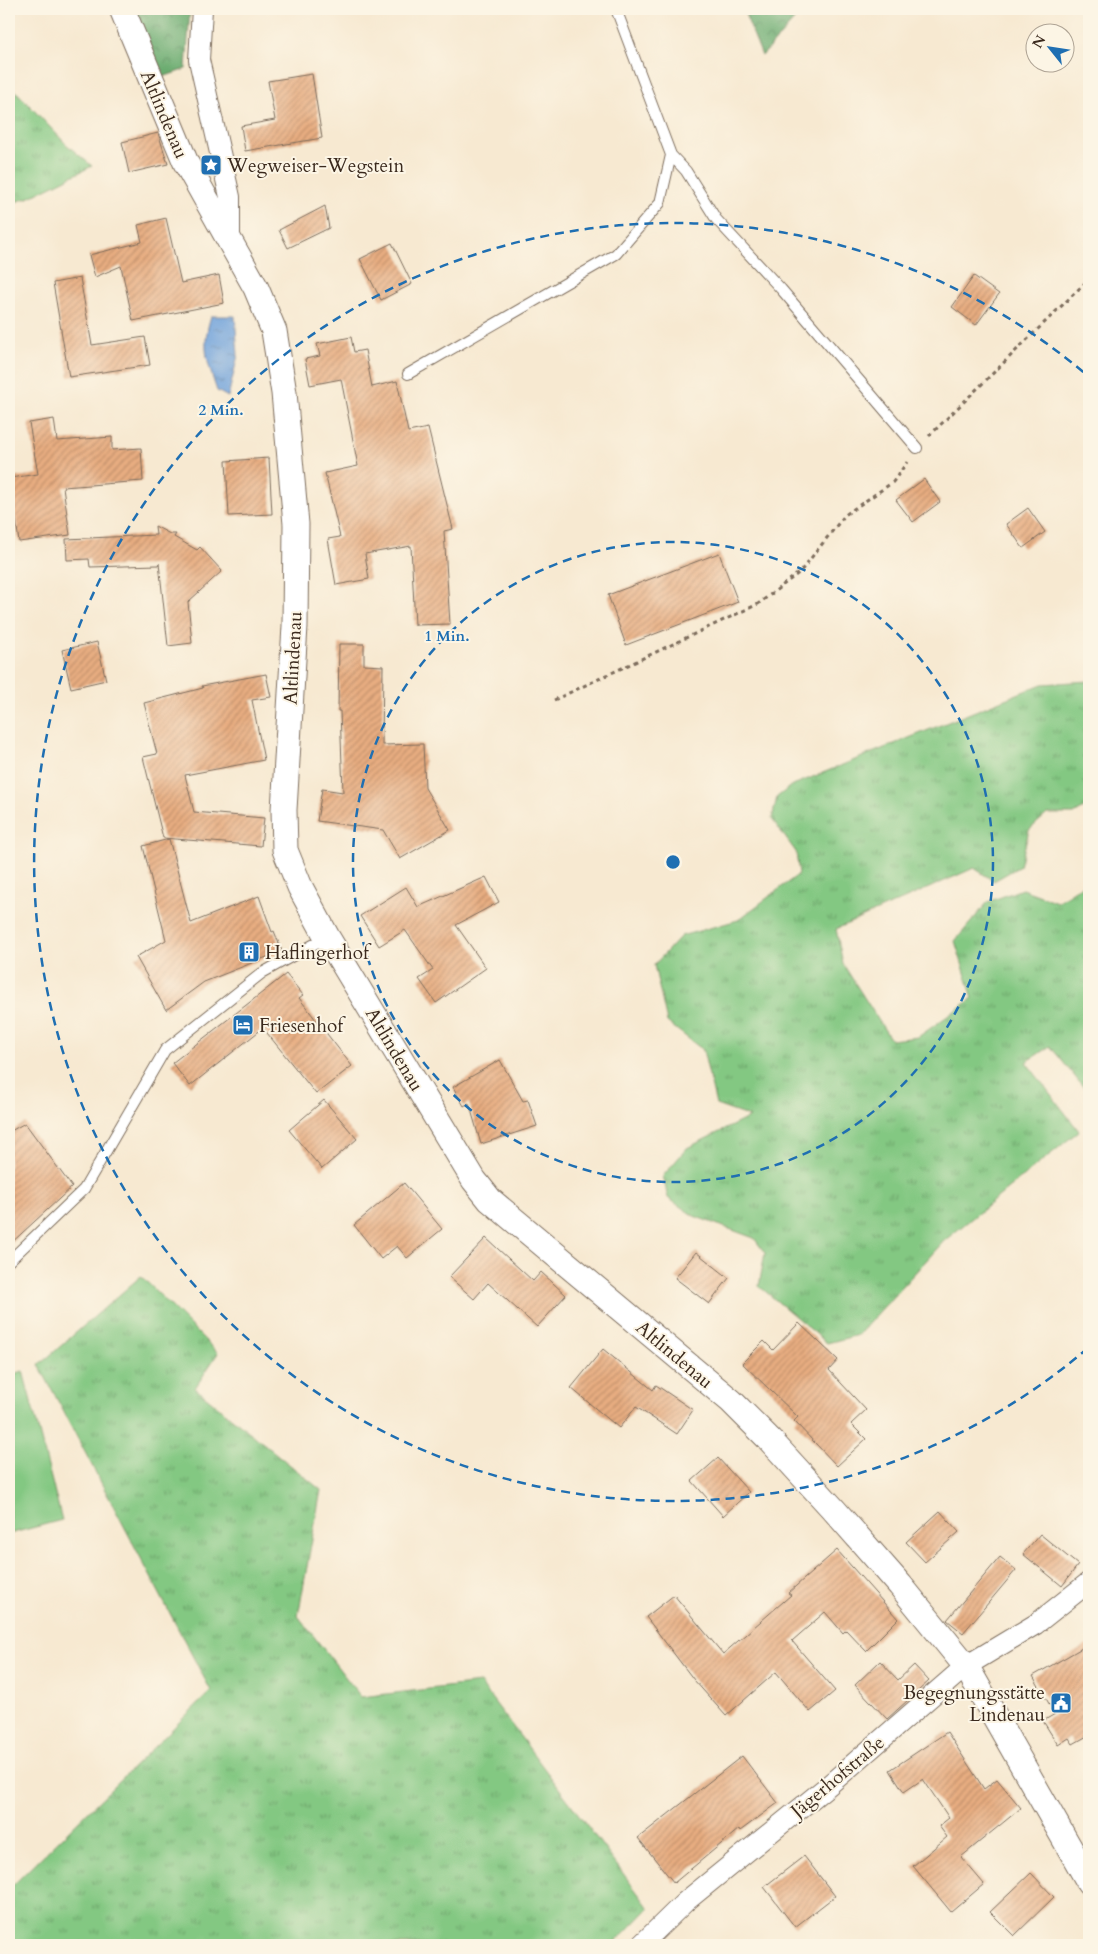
<svg xmlns="http://www.w3.org/2000/svg" width="1098" height="1954" viewBox="0 0 1098 1954" font-family="Cardo,serif">
  <style>
    .grass { fill: url(#grass-tufts); stroke: #5f7950 }
    .forest { fill: url(#forest-crowns); stroke: #526b47 }
    .park { fill: #83c882; stroke: #5f7950 }
    .water { fill: url(#water-ripples); stroke: #56667c }
    .building { fill: url(#building-hatch) }
    .lines { fill: none; stroke-linecap: round; stroke-linejoin: round }
    .service-casing { stroke: #7d6d5d; stroke-width: 12 }
    .minor-casing { stroke: #7d6d5d; stroke-width: 22 }
    .tertiary-casing { stroke: #7d6d5d; stroke-width: 27 }
    .path { stroke: #7d6d5d; stroke-width: 3; stroke-dasharray: 4 4; stroke-linecap: butt }
    .service { stroke: #fff; stroke-width: 10 }
    .minor { stroke: #fff; stroke-width: 20 }
    .tertiary { stroke: #fff; stroke-width: 25 }
    .ring { fill: none; stroke: #1f6fb2; stroke-width: 2.5; stroke-dasharray: 9 6 }
    .labels { text-anchor: middle; stroke-width: 4; stroke-linejoin: round; paint-order: stroke }
    .street-label { font-size: 19px; fill: #3b2a1e; stroke: #fcf5e5 }
    .poi-label { font-size: 19px; fill: #3b2a1e; stroke: #fcf5e5; text-anchor: start }
    .centre { fill: #1f6fb2; stroke: #fcf5e5; stroke-width: 2.5 }
    .ring-label { font-size: 15px; text-anchor: middle; font-weight: bold; fill: #1f6fb2; stroke: #fcf5e5; stroke-width: 4; stroke-linejoin: round; paint-order: stroke }
  </style>
  <defs>
    <pattern id="grass-tufts" width="24" height="20" patternUnits="userSpaceOnUse" patternTransform="scale(1.25)"><rect width="24" height="20" fill="#83c882"/><path d="M3 7l-1-3M5 7V3M7 7l1-3M15 17l-1-3M17 17v-4M19 17l1-3" fill="none" stroke="#6ca36a"/></pattern>
    <pattern id="forest-crowns" width="20" height="18" patternUnits="userSpaceOnUse" patternTransform="scale(1.25)"><rect width="20" height="18" fill="#6aac70"/><path d="M2 6a3 3 0 1 1 6 0M12 15a3 3 0 1 1 6 0" fill="none" stroke="#588c5b"/></pattern>
    <pattern id="water-ripples" width="26" height="14" patternUnits="userSpaceOnUse" patternTransform="scale(1.25)"><rect width="26" height="14" fill="#70a2db"/><path d="M2 4q2-2 4 0t4 0M15 11q2-2 4 0t4 0" fill="none" stroke="#5d84b1"/></pattern>
    <pattern id="building-hatch" width="6" height="6" patternUnits="userSpaceOnUse" patternTransform="scale(1.25)"><rect width="6" height="6" fill="#e8ad81"/><path d="M-1 1l2-2M0 6l6-6M5 7l2-2" fill="none" stroke="#bd8d69"/></pattern>
  </defs>
  <rect width="100%" height="100%" fill="#fcf5e5"/>
  <filter id="ink" filterUnits="userSpaceOnUse"><feTurbulence type="fractalNoise" baseFrequency=".02" numOctaves="2"/><feDisplacementMap in="SourceGraphic" scale="10" xChannelSelector="R" yChannelSelector="G"/><feConvolveMatrix kernelMatrix="1 2 1 2 8 2 1 2 1" color-interpolation-filters="sRGB"/></filter>
  <filter id="wash" filterUnits="userSpaceOnUse"><feTurbulence type="fractalNoise" baseFrequency=".0096" numOctaves="4" result="noise"/><feDisplacementMap in="SourceGraphic" scale="20" xChannelSelector="R" yChannelSelector="G"/><feGaussianBlur stdDeviation="1.12" result="paint"/><feColorMatrix in="noise" values="0 0 0 0 0 0 0 0 0 0 0 0 0 0 0 0 0 1.4 0 .05"/><feComposite in="paint" operator="in"/></filter>
  <g filter="url(#wash)">
    <rect width="100%" height="100%" fill="#f7e9d1"/>
    <!-- grass -->
    <path class="grass" d="M9 84 66 144 92 166 30 197 9 204Z
      M1089 681V805L1074 814H1047L1029 830 1020 866 994 881 974 868 836 929 843 964 891 1040 918 1037 973 998 955 941 988 902 1022 889 1057 902 1089 881V1094L1050 1046 1026 1062 1079 1131 944 1241 858 1335 827 1343 759 1286 765 1253 754 1238 694 1216 668 1198 663 1176 687 1148 750 1117 716 1105 703 1050 667 1022 654 965 681 936 738 920 799 874 796 852 772 819 777 797 793 785 1042 684Z
      M141 1276 218 1353 195 1388 321 1490 298 1616 361 1697 480 1683 649 1908 613 1945H9V1889L211 1691 39 1365Z"/>
    <!-- forest -->
    <path class="forest" d="M133 9H190L186 69 160 78Z
      M743 9H804L762 56Z"/>
    <!-- park -->
    <path class="park" d="M23 1371 62 1520 9 1534V1375Z"/>
    <!-- water -->
    <path class="water" d="M211 316H235L238 355 228 397 217 391C207 360 201 348 211 316Z"/>
    <g id="blocks">
      <!-- building -->
      <path class="building" d="M312 74 322 138 245 151 241 126 275 120 268 81Z
        M158 133 168 164 129 173 122 142Z
        M325 206 329 228 288 248 279 230Z
        M166 218 181 283 219 275 224 303 133 321 121 266 95 277 89 255 142 242 138 225Z
        M392 243 412 284 381 300 360 259Z
        M974 276 999 294 976 325 952 307Z
        M80 278 92 345 145 337 150 365 69 377 53 283Z
        M351 337 354 352 365 350 372 387 397 381 408 432 428 428 453 529 444 531 450 624 415 625 411 546 365 554 369 579 336 585 328 539 340 537 325 473 358 466 341 379 310 385 305 359 320 356 317 344Z
        M54 419 57 441 112 437V450L141 448 143 481 63 487 70 535 19 542 10 478 38 474 29 423Z
        M269 458 272 514 229 516 226 461Z
        M924 479 940 502 913 522 896 500Z
        M1028 508 1045 532 1023 548 1006 524Z
        M155 526 170 534H176L174 537 197 550 200 547 222 571 188 602 192 643 168 646 159 563 158 565 90 567 89 559 67 560 66 539 156 535Z
        M719 553 738 602 626 645 608 595Z
        M97 642 106 680 71 688 62 650Z
        M339 644H364V665L383 666 382 745 423 744 425 788 450 830 400 859 383 830 317 821 322 789 343 792 340 711H338Z
        M266 674 271 697 252 700 264 760 185 775 194 812 264 818 261 846 163 838 143 757 157 754 144 703 203 688 202 686Z
        M169 839 191 923 259 896 272 932 274 931 282 951 204 982 166 1010 136 957 166 940 143 846Z
        M486 877 499 902 456 925 486 968 436 1003 419 979 433 970 405 930 379 946 360 916 406 887 418 907Z
        M286 974 303 995 299 998 352 1066 316 1094 263 1028 190 1086 172 1063Z
        M500 1060 523 1101 528 1100 537 1126 481 1144 469 1103 464 1106 453 1087Z
        M324 1100 357 1139 322 1169 289 1130Z
        M25 1123 72 1187 9 1245V1132Z
        M404 1183 442 1229 407 1258 397 1246 381 1259 354 1225Z
        M486 1238 533 1281 541 1272 566 1295 537 1327 488 1283 474 1299 449 1277Z
        M696 1252 729 1278 709 1304 675 1278Z
        M799 1323 838 1360 829 1370 866 1410 851 1424 866 1439 837 1466 794 1421 798 1417 742 1363 764 1341 773 1350Z
        M603 1349 653 1390 656 1385 693 1410 677 1434 636 1407 619 1428 571 1388Z
        M718 1458 749 1492 723 1516 692 1481Z
        M940 1511 959 1532 925 1562 906 1542Z
        M1040 1534 1078 1565 1062 1586 1023 1554Z
        M837 1550 898 1619 866 1651 846 1630 843 1633 825 1612 792 1641 835 1691 810 1712 776 1672 726 1716 694 1680 646 1617 674 1595 723 1654 791 1595 788 1593Z
        M1000 1557 1016 1570 963 1633 947 1620Z
        M1089 1644V1735L1073 1744 1069 1738 1058 1745 1043 1721 1055 1714 1033 1676Z
        M880 1661 898 1680 914 1665 929 1681 887 1719 855 1685Z
        M947 1732 984 1789 997 1779 1021 1808 961 1857 984 1884 951 1912 913 1866 947 1837 939 1826 949 1818 923 1779 904 1792 890 1770Z
        M742 1756 778 1803 740 1831 739 1829 674 1883 638 1838Z
        M804 1856 835 1896 795 1927 764 1887Z
        M1031 1873 1054 1897 1014 1936 990 1912Z"/>
    </g>
  </g>
  <g filter="url(#ink)">
    <use href="#blocks" fill-opacity="0" stroke="#7d6d5d" stroke-width="1"/>
    <g class="lines">
      <!-- service casing -->
      <g class="service-casing">
        <path id="service" d="M616 9 671 155 686 171 716 219 781 289 917 448
          M408 374 616 254 660 203 671 155
          M9 1261 84 1189 165 1050 262 973 327 937"/>
      </g>
      <!-- minor casing -->
      <g class="minor-casing">
        <path id="minor" d="M202 9 199 60 230 197V243
          M641 1945 685 1902 829 1785 966 1666 1036 1624 1089 1582"/>
      </g>
      <!-- tertiary casing -->
      <g class="tertiary-casing">
        <path id="tertiary" d="M122 9 186 163 256 288 274 331 284 393 296 524 295 626 284 810 285 850 300 887 327 937 474 1180 490 1200 731 1401 770 1440 835 1511 900 1585 966 1666 1089 1882"/>
      </g>
      <!-- path -->
      <path class="path" d="M929 436 1089 279
        M554 700 758 604 800 572 845 515 893 482 907 462"/>
      <!-- service -->
      <use href="#service" class="service"/>
      <!-- minor -->
      <use href="#minor" class="minor"/>
      <!-- tertiary -->
      <use href="#tertiary" class="tertiary"/>
    </g>
  </g>
  <!-- distance rings -->
  <g class="ring">
    <circle cx="673" cy="862" r="320"/>
    <path d="M1088 1348A639 639 0 1 1 1088 376"/>
  </g>
  <!-- icons -->
  <defs>
    <g id="sight-square" transform="scale(1.125)"><rect x="-9" y="-9" width="18" height="18" rx="4" fill="#1f6fb2" stroke="#fcf5e5"/><path d="M0-6L1.8-2.2L6-1.7L2.9 1.2L3.7 5.4L0 3.3L-3.7 5.4L-2.9 1.2L-6-1.7L-1.8-2.2Z" fill="#fff"/></g>
    <g id="building-square" transform="scale(1.125)"><rect x="-9" y="-9" width="18" height="18" rx="4" fill="#1f6fb2" stroke="#fcf5e5"/><path d="M-4-6H4V6H1V3H-1V6H-4ZM-2.5-4.3h1.7v1.8h-1.7ZM.8-4.3h1.7v1.8H.8ZM-2.5-1h1.7V.8h-1.7ZM.8-1h1.7V.8H.8Z" fill="#fff"/></g>
    <g id="hotel-square" transform="scale(1.125)"><rect x="-9" y="-9" width="18" height="18" rx="4" fill="#1f6fb2" stroke="#fcf5e5"/><path d="M-6-4.5h1.5V1H6V5H4.5V3h-9V5H-6ZM-4 0a1.8 1.8 0 1 1 3.6 0ZM.5 0V-2.5h3Q6-2.5 6 0Z" fill="#fff"/></g>
    <g id="civic-square" transform="scale(1.125)"><rect x="-9" y="-9" width="18" height="18" rx="4" fill="#1f6fb2" stroke="#fcf5e5"/><path d="M-.6-6.5H3V-4.5H.6V-3L4-1V1h2V6H-6V1h2V-1L-.6-3ZM-1.2 2.5V6h2.4V2.5Z" fill="#fff"/></g>
  </defs>
  <g fill-rule="evenodd">
    <use href="#sight-square" x="211" y="165"/>
    <use href="#building-square" x="249" y="952"/>
    <use href="#hotel-square" x="243" y="1025"/>
    <use href="#civic-square" x="1061" y="1703"/>
  </g>
  <g class="labels">
    <!-- street labels -->
    <g class="street-label">
      <text transform="translate(165 114) rotate(67)" y="7">Altlindenau</text>
      <text transform="translate(292 658) rotate(-87)" y="7">Altlindenau</text>
      <text transform="translate(395 1049) rotate(59)" y="7">Altlindenau</text>
      <text transform="translate(675 1354) rotate(40)" y="7">Altlindenau</text>
      <text transform="translate(837 1776) rotate(-40)" y="7">Jägerhofstraße</text>
    </g>
    <!-- poi labels -->
    <g class="poi-label">
      <text x="227" y="172">Wegweiser-Wegstein</text>
      <text x="265" y="959">Haflingerhof</text>
      <text x="259" y="1032">Friesenhof</text>
      <text x="1045" y="1699" text-anchor="end">Begegnungsstätte<tspan x="1045" dy="22">Lindenau</tspan></text>
    </g>
  </g>
  <circle cx="673" cy="862" r="8" class="centre"/>
  <g class="ring-label">
    <text x="221" y="415">2 Min.</text>
    <text x="447" y="641">1 Min.</text>
  </g>
  <!-- margin -->
  <rect width="1098" height="1954" fill="none" stroke="#fcf5e5" stroke-width="30"/>
  <!-- north arrow -->
  <g transform="translate(1050 48) rotate(300)"><circle r="24" fill="#fcf5e5" stroke="#afa495"/>
  <path d="M0-4L9 19L0 12L-9 19Z" fill="#1f6fb2"/>
  <text y="-8" font-size="14" font-weight="bold" text-anchor="middle" fill="#3b2a1e">N</text>
  </g>
</svg>
